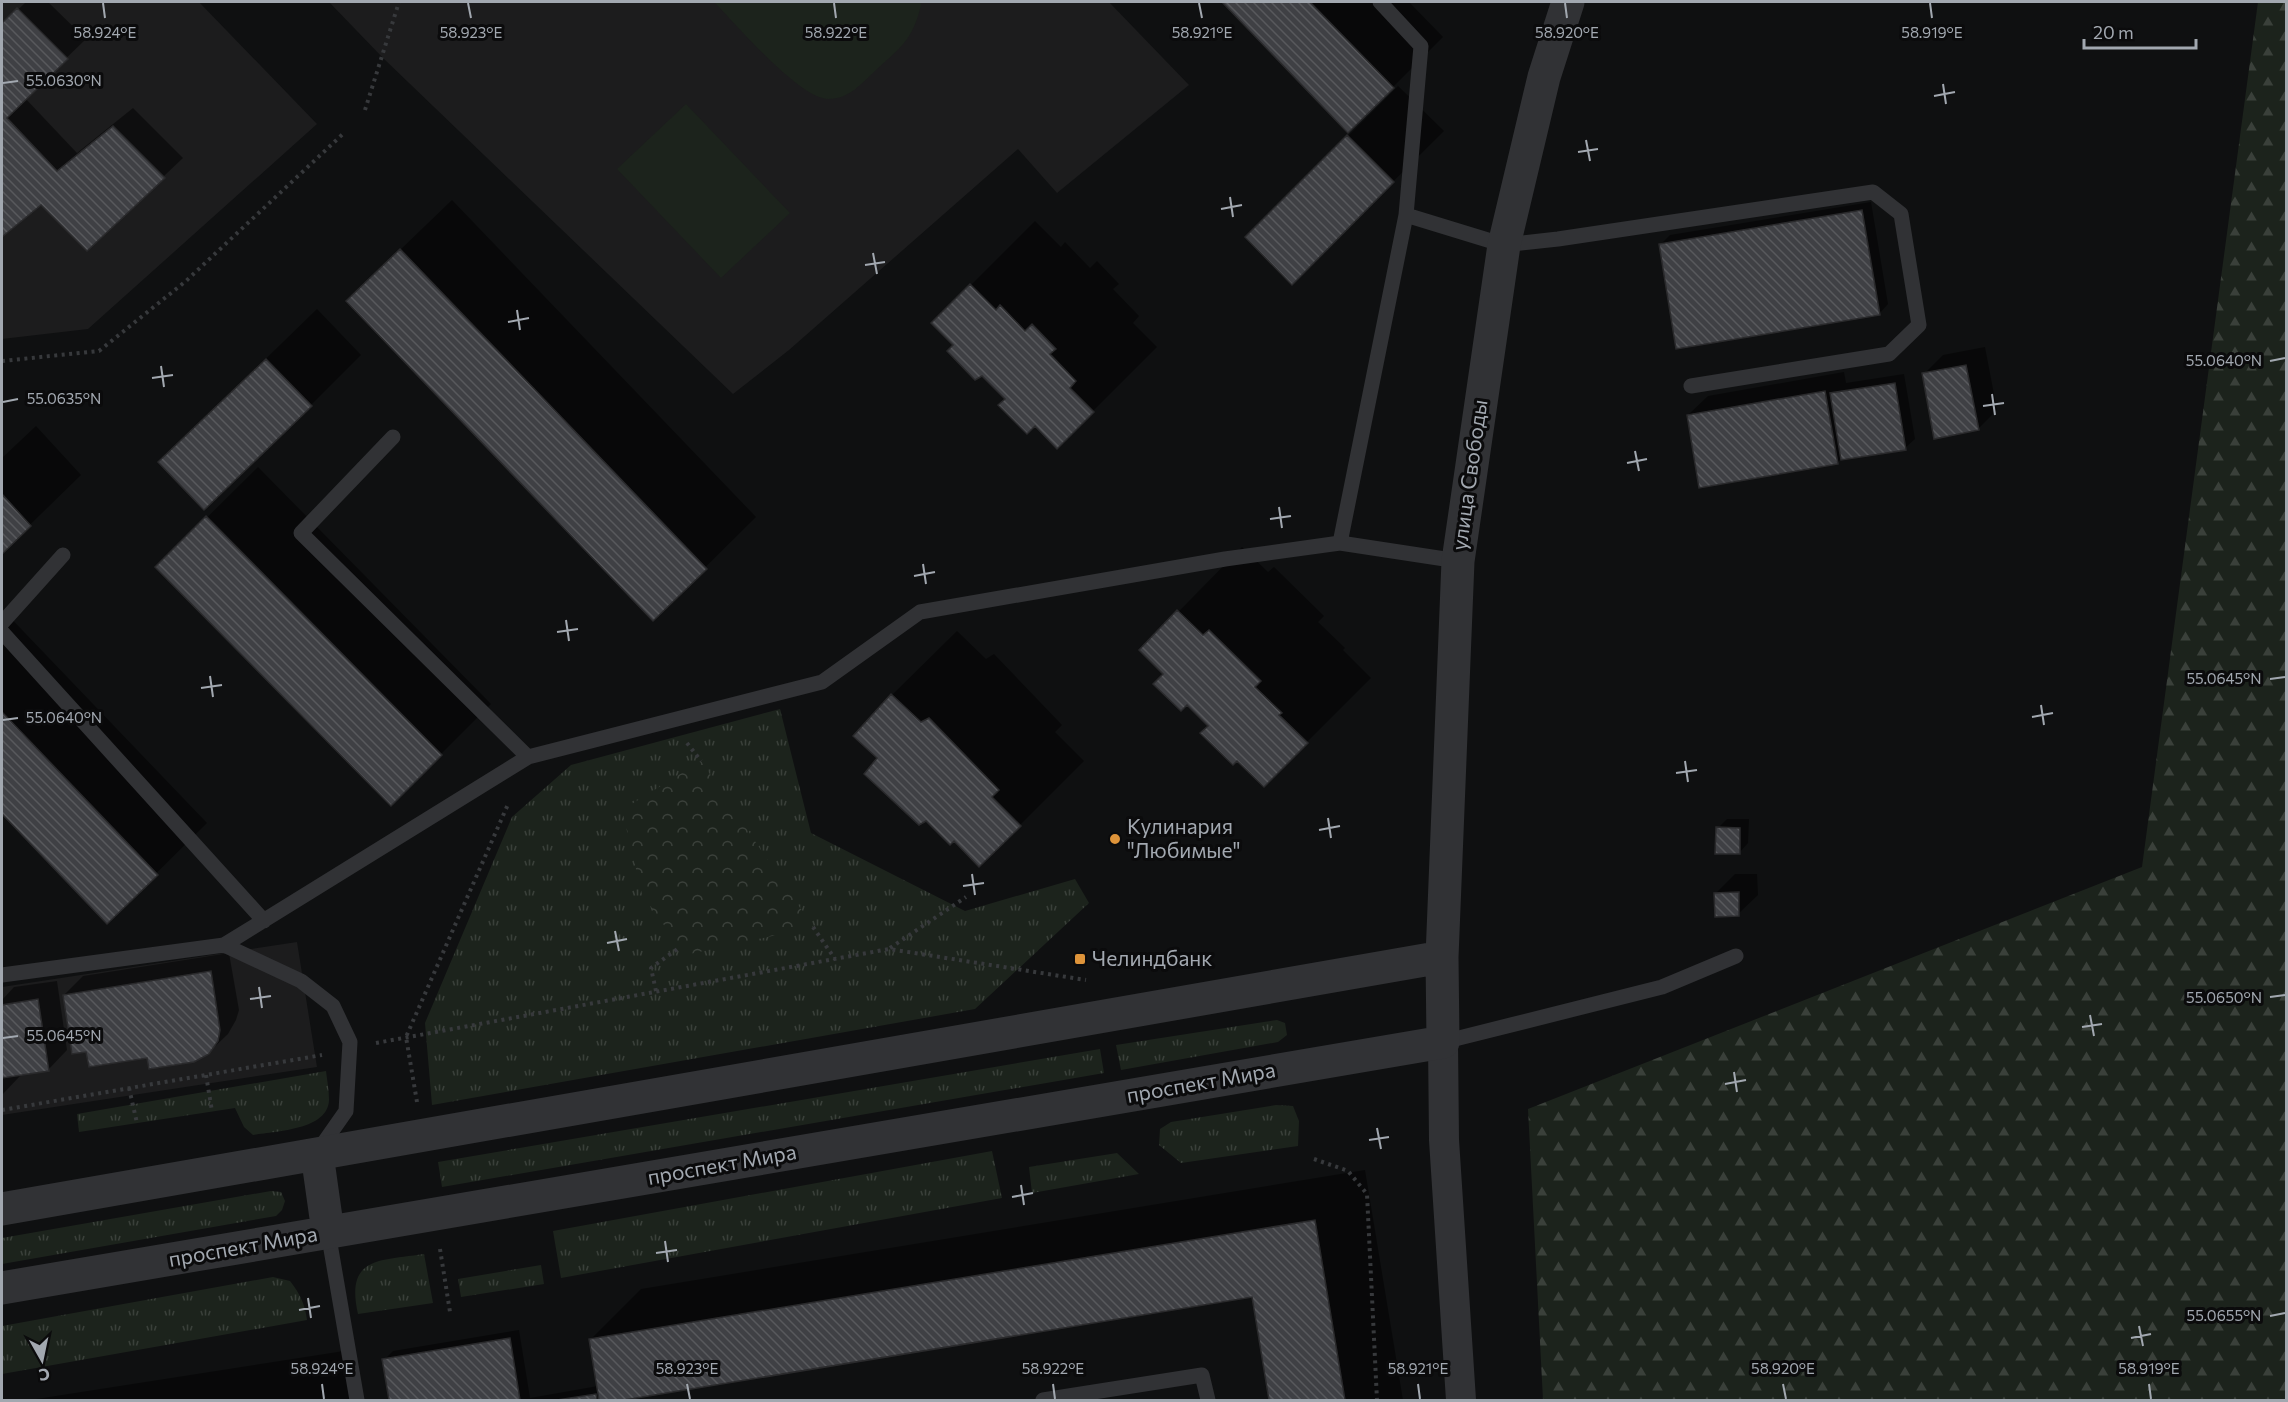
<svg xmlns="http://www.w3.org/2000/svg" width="2288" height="1402" viewBox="0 0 2288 1402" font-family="Commissioner,sans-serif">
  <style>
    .built { fill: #1c1c1d }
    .grass { fill: url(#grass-tufts) }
    .forest { fill: url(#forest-firs) }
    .park { fill: url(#park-crowns) }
    .pitch { fill: #1c231c }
    .shadow { fill: #0007 }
    .building { fill: url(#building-back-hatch); stroke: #2a2a2c; stroke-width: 1.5 }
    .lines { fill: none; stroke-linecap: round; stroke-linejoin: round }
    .path { stroke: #37393c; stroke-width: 4; stroke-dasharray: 3 4.5; stroke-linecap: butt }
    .service { stroke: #313235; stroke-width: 15 }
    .minor { stroke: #313235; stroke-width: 30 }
    .tertiary { stroke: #313235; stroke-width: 33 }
    .ticks { fill: none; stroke: #a2a8b0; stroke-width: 2 }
    .poi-dot { fill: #de943a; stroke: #0b0b0c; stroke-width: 2 }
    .labels { text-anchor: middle; stroke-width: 6; stroke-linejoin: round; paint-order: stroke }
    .street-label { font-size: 21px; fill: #a2a8b0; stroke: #0b0b0c }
    .poi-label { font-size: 21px; fill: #a2a8b0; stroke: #0b0b0c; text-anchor: start }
    .ticks-label { font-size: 15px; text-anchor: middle; fill: #a2a8b0; stroke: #0b0b0c; stroke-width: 6; stroke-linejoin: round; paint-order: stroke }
  </style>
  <defs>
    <pattern id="grass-tufts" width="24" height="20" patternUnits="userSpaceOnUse" patternTransform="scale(1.5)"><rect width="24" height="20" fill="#1c231c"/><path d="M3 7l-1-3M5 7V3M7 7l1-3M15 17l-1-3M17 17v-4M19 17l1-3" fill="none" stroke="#3a403a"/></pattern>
    <pattern id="forest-firs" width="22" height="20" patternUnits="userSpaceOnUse" patternTransform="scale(1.5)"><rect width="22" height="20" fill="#1c231c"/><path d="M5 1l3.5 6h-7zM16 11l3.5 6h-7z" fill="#3a403a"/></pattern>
    <pattern id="park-crowns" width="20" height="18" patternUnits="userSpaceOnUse" patternTransform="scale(1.5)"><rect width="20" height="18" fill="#1c231c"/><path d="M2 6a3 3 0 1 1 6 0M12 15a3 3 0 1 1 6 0" fill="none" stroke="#3a403a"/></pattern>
    <pattern id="building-back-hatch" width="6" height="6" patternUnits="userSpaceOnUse" patternTransform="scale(1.5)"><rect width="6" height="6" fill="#3f4044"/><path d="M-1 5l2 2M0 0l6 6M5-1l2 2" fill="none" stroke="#58595c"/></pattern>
  </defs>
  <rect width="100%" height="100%" fill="#0f1011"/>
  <!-- built -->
  <path class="built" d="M2 2H199L317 124 88 329 2 339Z
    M329 2H1109L1189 85 1057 193 1018 149 789 350 733 394 383 58Z
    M297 942 317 1067 2 1115V987Z"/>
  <!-- grass -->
  <path class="grass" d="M780 709 811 833 965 911 1075 879 1089 903 975 1009 432 1105 425 1023 512 817 571 765Z
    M1277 1020 1285 1023 1287 1035 1278 1042 1121 1070 1116 1045Z
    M1100 1049 1104 1073 442 1187 438 1162Z
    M326 1071C327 1080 329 1090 329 1100 328 1130 276 1131 253 1135L244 1127 235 1108 79 1132 77 1114Z
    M1276 1105 1293 1106 1299 1121 1298 1146 1181 1163 1159 1145 1160 1129 1171 1122Z
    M992 1151 1002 1198 561 1278 553 1231Z
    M1117 1153 1139 1174 1032 1193 1029 1167Z
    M271 1191 281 1192 285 1201 282 1210 276 1216 2 1264V1238Z
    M424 1254 433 1303 358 1314C345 1256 380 1261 424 1254Z
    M541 1265 544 1284 461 1297 458 1279Z
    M273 1277 290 1281C300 1294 305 1304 307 1320L2 1374V1326Z"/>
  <!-- forest -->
  <path class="forest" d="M2258 2H2286V1400H1543L1528 1109 2142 867Z"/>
  <!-- park -->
  <path class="park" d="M701 761 813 927 685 955 642 894 622 810Z"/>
  <!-- pitch -->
  <path class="pitch" d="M714 2H920L921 5C913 40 900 48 875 71 861 84 849 99 829 99 800 100 736 24 714 2Z
    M686 104 790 213 721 278 617 169Z"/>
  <!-- shadow -->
  <path class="shadow" d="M26 2H48L86 39 25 98 77 153 133 108 183 158 87 249 41 203 2 235V25Z
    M1224 2H1409L1443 37 1396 84 1444 131 1292 282 1247 237 1398 86 1396 84 1348 130Z
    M452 200 756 517 653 619 399 251Z
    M1871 202 1888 304 1879 314 1661 244 1670 235Z
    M1035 221 1061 247 1065 242 1090 268 1097 261 1119 284 1113 289 1139 316 1133 323 1157 347 1057 447 1007 399 933 323Z
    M317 309 361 355 311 405 211 412Z
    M1985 347 1997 410 1978 429 1924 374 1943 355Z
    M1844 372 1846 383 1904 374 1915 439 1905 448 1842 458 1837 463 1688 415 1708 396Z
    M36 426 81 475 2 552V458Z
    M258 467 491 704 441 754 157 567Z
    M1242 547 1268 572 1274 567 1324 616 1318 622 1345 648 1343 650 1371 678 1264 785 1165 674 1141 650Z
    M2 609 207 823 107 922 2 812Z
    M957 631 986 659 994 654 1062 725 1055 732 1084 761 1020 825 880 758 892 695Z
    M1727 819H1749L1748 843 1739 853 1718 828Z
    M1735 874H1757L1758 895 1738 914 1716 893Z
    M229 953 239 1010 236 1020 228 1034 208 1053 148 1056 88 1050 64 995 83 976Z
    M57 981 67 1050 48 1070 20 1074V1076L2 1095V1000L14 987Z
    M1365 1170 1403 1400H1270L1253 1296 615 1400H391L384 1360 393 1351 519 1330 530 1398 598 1386 590 1340 641 1289Z
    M344 1351 352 1400H30Z"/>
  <!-- building -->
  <path class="building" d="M1222 2H1310L1394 88 1348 133Z
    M17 8 68 59 7 118 57 171 113 126 165 178 87 251 41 205 2 237V23Z
    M1347 135 1394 182 1292 285 1245 237Z
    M1862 210 1880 315 1676 349 1659 244Z
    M400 249 707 569 653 621 346 301Z
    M970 284 996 310 1000 305 1025 331 1032 324 1056 349 1050 354 1076 381 1070 388 1094 412 1057 449 1035 426 1027 434 998 405 1005 399 982 376 975 380 947 351 953 345 931 323Z
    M266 359 312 406 204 510 158 462Z
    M1966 365 1979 430 1934 439 1922 373Z
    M1895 383 1906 450 1841 460 1830 393Z
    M1825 391 1838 464 1699 488 1687 415Z
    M2 494 31 526 2 554Z
    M206 516 442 755 391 806 155 567Z
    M1177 610 1203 635 1209 630 1261 681 1255 687 1282 713 1279 715 1308 743 1264 787 1237 761 1233 765 1200 733 1208 726 1187 705 1181 711 1153 684 1163 674 1139 650Z
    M891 694 921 722 929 718 999 790 992 797 1021 826 979 867 954 841 950 845 926 821 919 825 864 774 877 758 853 736Z
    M2 712 158 875 107 924 2 814Z
    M1716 827 1740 828V854H1715Z
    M1739 892V916L1715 917 1714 893Z
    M211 971 220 1030 218 1041 209 1054 194 1062 149 1069 147 1058 89 1067 86 1052 72 1054 63 995Z
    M38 999 49 1071 2 1078V1005Z
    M1315 1220 1345 1400H1269L1252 1297 624 1400H599L589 1339Z
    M510 1338 520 1400H389L382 1359Z
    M596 1394 597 1400H557Z"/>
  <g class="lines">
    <!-- path -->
    <path class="path" d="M365 110 399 2
      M2 361 99 351 186 281 345 132
      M687 743 701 761
      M813 927 835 959
      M890 948 966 897
      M656 991 651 968 680 947
      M376 1043 889 949 1086 980
      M206 1075 212 1111
      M129 1088 137 1123
      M417 1102 406 1037 509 802
      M2 1110 322 1055
      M1314 1159 1348 1171 1367 1194 1377 1400
      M440 1249 450 1312"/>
    <!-- service -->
    <path class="service" d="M1406 215 1504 245 1558 239 1873 192 1901 214 1919 325 1889 354 1691 386
      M393 437 301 533 528 757
      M1340 543 1406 215 1421 46 1380 2
      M2 623 63 555
      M2 632 264 921
      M224 945 301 981 333 1006 350 1042 346 1111 318 1151
      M2 975 224 945 528 757 822 682 920 612 1225 559 1340 543 1458 561
      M1443 1042 1662 987 1736 956
      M328 1232 357 1400
      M1043 1400 1202 1375 1208 1400"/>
    <!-- minor -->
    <path class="minor" d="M1443 1042 1444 1140 1461 1400"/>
    <!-- tertiary -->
    <path class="tertiary" d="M317 1154 328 1232
      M2 1209 1442 957
      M2 1288 1443 1042 1442 957 1458 561 1504 245 1544 77 1568 2"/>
  </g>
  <!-- ticks -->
  <path class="ticks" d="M103 3 105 18M468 3 471 18M834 3 836 18M1199 3 1202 18M1565 3 1567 18M1930 3 1932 18M3 83 18 81M1943 84 1946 104M1934 96 1955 92M1586 140 1590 161M1578 152 1598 149M1230 197 1233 217M1221 209 1242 205M873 253 877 274M865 265 885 262M517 310 520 330M508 322 529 318M2270 361 2285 358M161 366 164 387M152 378 173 375M1992 394 1995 415M3 402 18 399M1983 406 2004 403M1635 451 1639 471M1627 463 1647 459M1279 507 1282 528M1270 519 1291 516M923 564 926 584M914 576 935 572M566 620 569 641M557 632 578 629M210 676 213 697M2270 679 2285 677M201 688 222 685M2041 705 2044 725M2032 717 2053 713M3 720 18 718M1685 761 1688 782M1676 773 1697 770M1328 818 1331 838M1319 830 1340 826M972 874 975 895M963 886 984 883M615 931 619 951M607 943 627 939M259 987 262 1008M2270 997 2285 995M250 999 271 996M2090 1015 2094 1036M2082 1027 2102 1024M3 1038 18 1036M1734 1072 1737 1092M1725 1084 1746 1080M1377 1128 1381 1149M1369 1140 1389 1137M1021 1185 1024 1205M1012 1197 1033 1193M665 1241 668 1262M656 1253 677 1250M308 1298 311 1318M299 1310 320 1306M2270 1316 2285 1313M2139 1326 2143 1346M2131 1338 2151 1334M322 1384 324 1399M687 1384 690 1399M1053 1384 1055 1399M1418 1384 1420 1399M1783 1384 1786 1399M2149 1384 2151 1399"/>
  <!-- markers -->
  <g class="poi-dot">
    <circle cx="1115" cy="839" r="6"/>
    <rect x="1074" y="953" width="12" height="12" rx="3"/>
  </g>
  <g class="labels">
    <!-- street labels -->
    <g class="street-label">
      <text transform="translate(1470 475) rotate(-82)" y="7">улица Свободы</text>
      <text transform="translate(1201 1083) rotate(-10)" y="7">проспект Мира</text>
      <text transform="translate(722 1165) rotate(-10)" y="7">проспект Мира</text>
      <text transform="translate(243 1247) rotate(-10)" y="7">проспект Мира</text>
    </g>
    <!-- poi labels -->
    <g class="poi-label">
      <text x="1127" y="834">Кулинария<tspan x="1127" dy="24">"Любимые"</tspan></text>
      <text x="1092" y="966">Челиндбанк</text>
    </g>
  </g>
  <g class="ticks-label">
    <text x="105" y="38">58.924°E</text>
    <text x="471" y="38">58.923°E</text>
    <text x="836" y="38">58.922°E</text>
    <text x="1202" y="38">58.921°E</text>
    <text x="1567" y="38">58.920°E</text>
    <text x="1932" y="38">58.919°E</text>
    <text x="64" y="86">55.0630°N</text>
    <text x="2224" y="366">55.0640°N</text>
    <text x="64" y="404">55.0635°N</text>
    <text x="2224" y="684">55.0645°N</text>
    <text x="64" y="723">55.0640°N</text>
    <text x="2224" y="1003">55.0650°N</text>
    <text x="64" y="1041">55.0645°N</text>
    <text x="2224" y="1321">55.0655°N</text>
    <text x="322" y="1374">58.924°E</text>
    <text x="687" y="1374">58.923°E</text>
    <text x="1053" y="1374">58.922°E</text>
    <text x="1418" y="1374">58.921°E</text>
    <text x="1783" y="1374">58.920°E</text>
    <text x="2149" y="1374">58.919°E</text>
  </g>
  <!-- border -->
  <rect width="2288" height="1402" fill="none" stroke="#a2a8b0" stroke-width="6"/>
  <!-- north arrow -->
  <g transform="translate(42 1360) rotate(171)" stroke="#0b0b0c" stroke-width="4.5" paint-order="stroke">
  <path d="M0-4.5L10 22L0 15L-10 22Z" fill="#a2a8b0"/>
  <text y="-9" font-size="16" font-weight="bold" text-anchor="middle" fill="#a2a8b0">С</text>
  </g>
  <!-- scale -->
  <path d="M2084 39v9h112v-9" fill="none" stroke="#a2a8b0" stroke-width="3"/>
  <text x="2093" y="39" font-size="18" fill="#a2a8b0" stroke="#0b0b0c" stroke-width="4.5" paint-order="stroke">20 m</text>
</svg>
